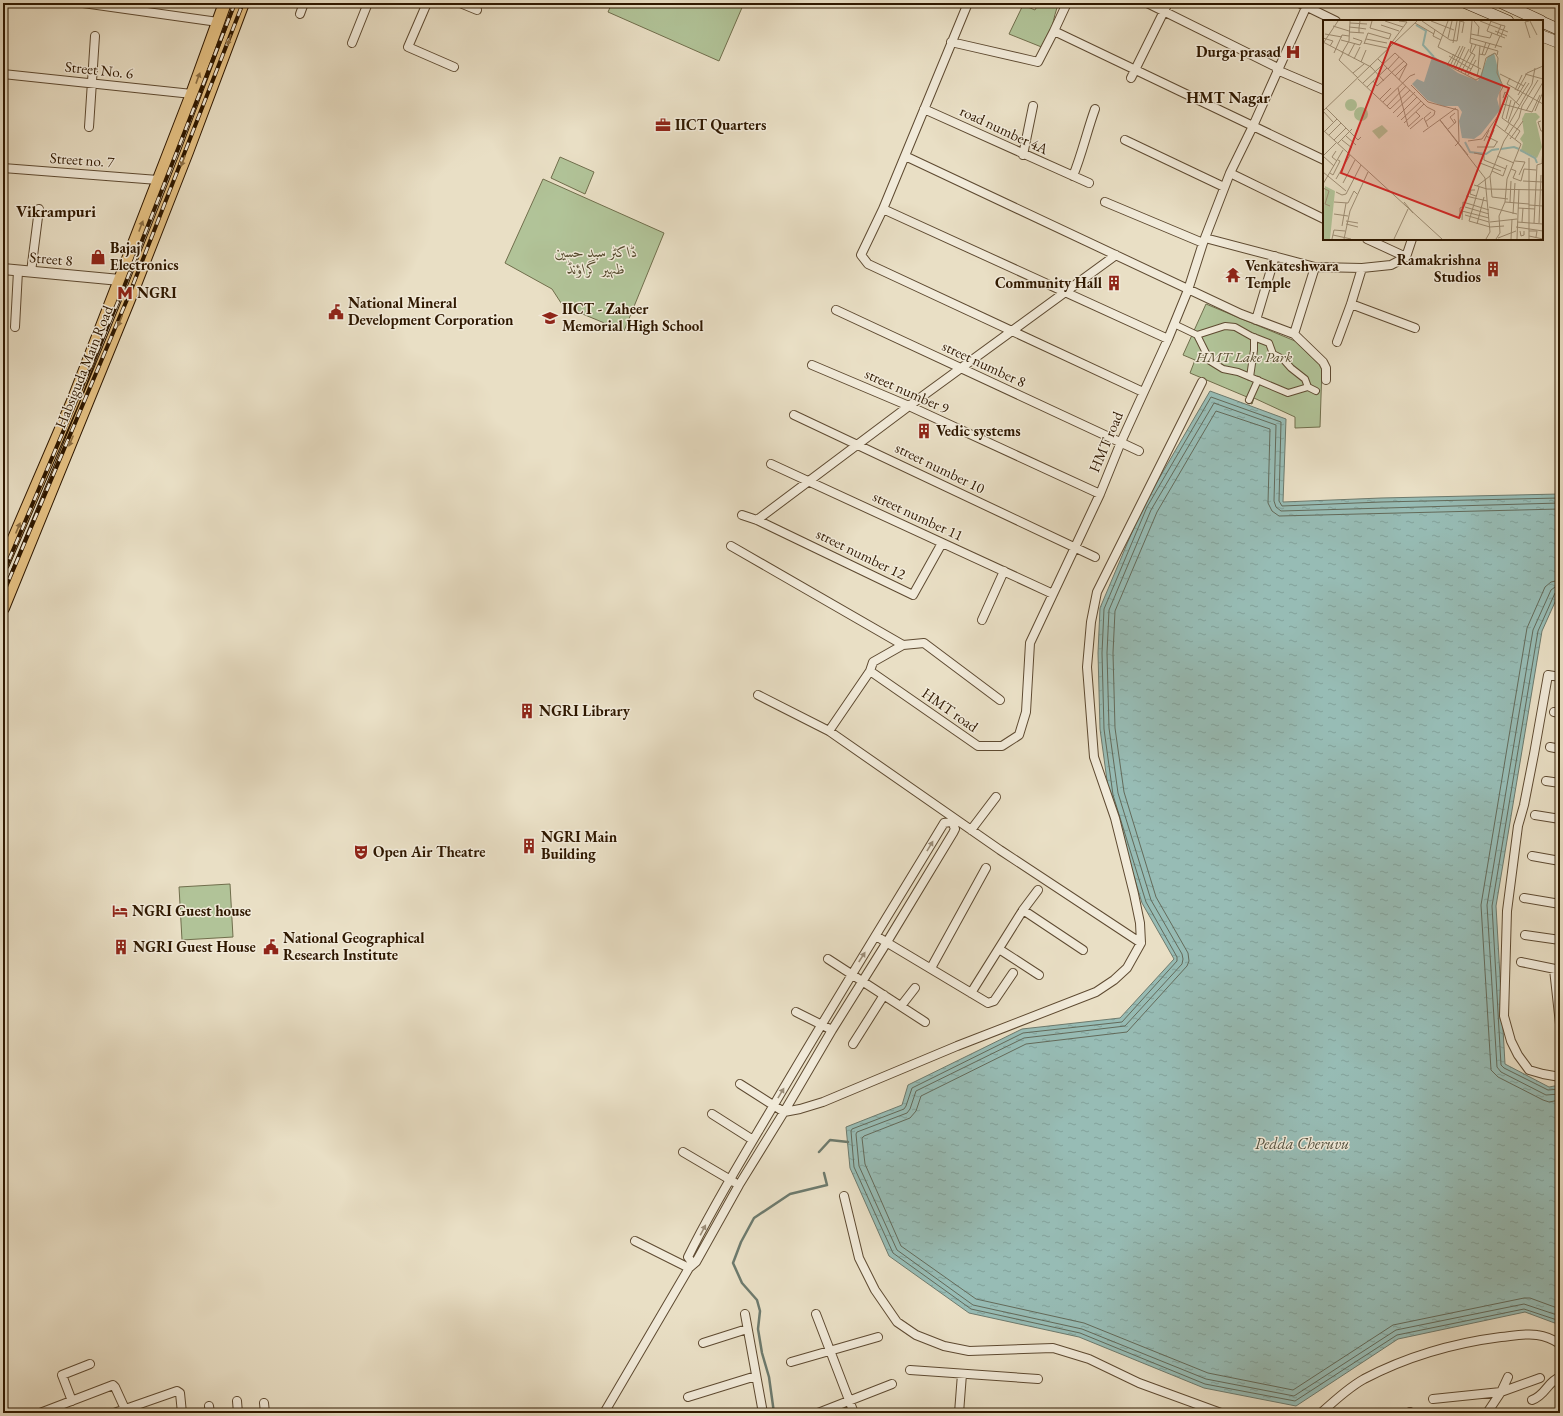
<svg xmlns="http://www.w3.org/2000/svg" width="1563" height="1416" viewBox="0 0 1563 1416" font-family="'EB Garamond',Amiri,serif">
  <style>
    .park { fill: #b1c398; stroke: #706e4c }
    .water { fill: url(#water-ripples); stroke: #6d7a6d }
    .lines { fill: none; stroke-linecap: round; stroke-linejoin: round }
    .shore { stroke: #636a5a; stroke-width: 1 }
    .stream { stroke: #6d7a6d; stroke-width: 2.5 }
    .pedestrian-casing { stroke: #5e4a31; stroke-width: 8 }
    .minor-casing { stroke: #5e4a31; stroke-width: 10 }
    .tertiary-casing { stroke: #5e4a31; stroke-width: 12 }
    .secondary-casing { stroke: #2f1800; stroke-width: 12 }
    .primary-casing { stroke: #2f1800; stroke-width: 14 }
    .pedestrian { stroke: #f1ead9; stroke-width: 6 }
    .minor { stroke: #f1ead9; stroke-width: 8 }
    .tertiary { stroke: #f1ead9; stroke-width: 10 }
    .secondary { stroke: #f1ead9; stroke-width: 11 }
    .primary { stroke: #e4c082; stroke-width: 12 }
    .rail-casing { stroke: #2f1800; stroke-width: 4 }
    .rail { stroke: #f1ead9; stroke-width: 2.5; stroke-dasharray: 8; stroke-linecap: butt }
    .oneway { fill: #8a6c41 }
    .oneway2 { fill: #9a8c77 }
    .labels { text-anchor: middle; stroke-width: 3; stroke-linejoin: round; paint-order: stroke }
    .poi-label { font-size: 15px; font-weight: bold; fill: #2f1800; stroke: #f1ead9; text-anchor: start }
    .street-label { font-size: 15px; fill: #2f1800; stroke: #f1ead9 }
    .park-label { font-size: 15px; font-style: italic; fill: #564b2e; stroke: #f1ead9 }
    .neighbourhood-label { font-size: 16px; font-weight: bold; fill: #2f1800; stroke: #f1ead9 }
    .water-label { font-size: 16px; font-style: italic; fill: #53513f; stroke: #f1ead9 }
    .inset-river { fill: none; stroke: #97bcb5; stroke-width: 2 }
    .inset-road { fill: none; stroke: #9f8f76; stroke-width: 1 }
    .view { fill: #d62828; fill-opacity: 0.15; stroke: #d62828; stroke-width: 2 }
    .inset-edge { fill: none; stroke: #2f1800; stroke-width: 2 }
  </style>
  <defs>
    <pattern id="water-ripples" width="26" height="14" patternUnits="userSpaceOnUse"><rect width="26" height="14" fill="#97bcb5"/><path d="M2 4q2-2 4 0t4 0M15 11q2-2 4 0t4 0" fill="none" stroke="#82a19a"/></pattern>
  </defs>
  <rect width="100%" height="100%" fill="#e9dfc5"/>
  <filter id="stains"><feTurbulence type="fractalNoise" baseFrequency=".005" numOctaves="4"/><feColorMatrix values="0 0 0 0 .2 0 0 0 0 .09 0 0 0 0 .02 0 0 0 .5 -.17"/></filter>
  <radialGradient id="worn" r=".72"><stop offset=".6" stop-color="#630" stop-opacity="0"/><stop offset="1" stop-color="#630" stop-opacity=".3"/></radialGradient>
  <!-- park -->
  <path class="park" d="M612 3H744L719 61 608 12Z
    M1039 3H1059C1052 18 1053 35 1044 48L1009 34 1023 5 1035 10Z
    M560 157 594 172 585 194 551 178Z
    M543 179 664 233 624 331 563 306 552 289 505 263Z
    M1206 304 1295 341 1322 367 1320 427 1295 428V417L1254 398 1252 404 1246 402 1247 397 1190 373 1195 360 1183 355Z
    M230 884 233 937 182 940 179 887Z"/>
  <!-- water -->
  <path class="water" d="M1210 391 1286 419 1283 502 1381 498 1560 494V591L1542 631 1496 906 1505 1064 1549 1087 1560 1085V1325L1525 1312 1398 1339 1296 1406 1204 1388 1079 1337 969 1313 889 1256 850 1168 846 1127 902 1105 908 1085 1022 1029 1120 1018 1174 959 1142 903 1109 795 1100 729 1098 653 1100 608 1143 506Z"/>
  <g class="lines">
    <!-- shore -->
    <path class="shore" d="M1560 498 1381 502 1282 506 1279 501 1281 422 1211 397 1147 507 1104 609 1102 653 1104 729 1113 795 1146 902 1177 957V961L1122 1022 1023 1033 912 1088 906 1106 904 1109 852 1129 851 1131 854 1167 893 1253 971 1309 1080 1333 1205 1384 1295 1401 1397 1335 1524 1309 1560 1321
      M1560 503 1281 511 1276 507 1274 501 1276 425 1214 403 1151 510 1109 610 1107 653 1109 728 1118 793 1151 900 1182 954 1183 959 1182 964 1125 1026 1024 1038 916 1091 910 1109 907 1113 857 1132 856 1134 859 1166 897 1250 973 1305 1082 1329 1206 1379 1294 1396 1396 1330 1524 1304 1560 1316
      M1560 509 1279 516 1272 511 1268 503 1270 429 1216 411 1157 512 1115 611 1113 653 1115 728 1124 792 1156 897 1188 953 1189 961 1187 966 1127 1032 1026 1044 921 1096 916 1111 910 1118 864 1136 862 1138 865 1164 901 1246 976 1299 1084 1323 1208 1373 1293 1390 1393 1325 1524 1298H1530L1560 1309
      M1560 580 1551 582 1545 587 1527 628 1481 905 1491 1070 1498 1077 1543 1100 1549 1102 1560 1100
      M1560 586 1555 587 1551 590 1533 630 1487 905 1497 1067 1501 1072 1546 1095 1560 1094
      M1560 591 1555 593 1538 631 1492 906 1501 1065 1504 1068 1548 1090 1560 1089"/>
    <!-- stream -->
    <path class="stream" d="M819 1152 830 1140 848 1142
      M774 1413 769 1377 762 1353 758 1329 760 1311 757 1300 742 1283 733 1263 741 1242 754 1218 790 1194 827 1185 824 1173"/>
    <!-- pedestrian casing -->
    <g class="pedestrian-casing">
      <path id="pedestrian" d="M1174 324 1197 335 1210 361 1223 369 1238 372 1288 393 1308 387 1305 379 1291 368 1283 359 1273 354 1269 343 1251 336 1235 327 1225 326 1197 335
        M1250 377 1254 350V337
        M1308 387 1316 391
        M1249 400 1258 380"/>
    </g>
    <!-- minor casing -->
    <g class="minor-casing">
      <path id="minor" d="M83 3 218 22
        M427 3 408 47 454 67
        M460 3 477 10
        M968 3 883 209 861 255 868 264 1143 392
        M1067 3 1054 31 1324 160
        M1147 3 1278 68
        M1299 3 1336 21
        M300 14 304 3
        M951 42 1038 62 1054 31
        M352 43 368 3
        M1277 70 1324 90
        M3 74 192 94
        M1131 78 1168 3
        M924 109 1089 183
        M89 127 95 36
        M1125 140 1224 187
        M1023 155 1033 106
        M905 156 1241 314 1294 334 1323 362 1326 368V380
        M3 168 158 180
        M1230 173 1324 219
        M1073 176C1082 154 1087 131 1095 109
        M1105 202 1203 243
        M883 209 1168 339
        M1205 238 1315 267 1362 268 1391 265 1406 257 1412 239
        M1367 239 1406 257
        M31 272 39 209
        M1351 304 1415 328
        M836 310 1139 451
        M1256 320 1275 256
        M15 327 18 271
        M1294 334 1315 267
        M1337 342 1351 304 1362 268
        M812 365 909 406 1100 494
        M794 415 1095 557
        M771 464 1053 594
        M742 515 757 520 913 595 942 543
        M757 520 909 406 1116 255
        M731 546 903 645
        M982 620 1004 571
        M870 671 978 746H1002L1019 735 1026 712 1030 643 1100 494 1121 442 1168 339 1188 290 1203 243 1230 173 1253 126 1308 3
        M1560 677 1548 675 1534 754 1524 805 1518 826 1507 911 1504 1016 1511 1041 1518 1055 1529 1070 1543 1074 1560 1077
        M758 695 829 731 1000 850 1141 943
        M1554 712 1560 713
        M829 731 870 671 873 662 903 645 924 643 1000 700
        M1550 747 1560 749
        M1546 781 1560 783
        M1535 815 1560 819
        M971 830 996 797
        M1532 856 1560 861
        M1524 898 1560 904
        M1023 910 1038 890
        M1525 935 1560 940
        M876 936 988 1003 994 1001 1013 973
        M999 949 1039 975
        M828 959 925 1022
        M1521 962 1560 970
        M931 968 986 868
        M1554 969 1560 1024
        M971 993 1023 910 1083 950
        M901 1006 915 988
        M796 1012 832 1030
        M853 1044 884 995
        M740 1084 784 1112 800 1109 823 1102 957 1046 1096 992 1114 980 1127 968 1141 943 1140 923 1134 894 1115 818 1094 757 1087 667 1091 622 1097 592 1202 382
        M712 1114 753 1140
        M683 1152 734 1182
        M844 1196 859 1258 875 1290 897 1322 916 1335 944 1346 969 1351 1053 1348 1089 1359 1139 1383 1221 1413
        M635 1241 689 1268
        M745 1314 763 1413
        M816 1314 854 1413
        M703 1343 747 1329
        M791 1362 878 1337
        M910 1370 1038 1379
        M1508 1377 1501 1392 1540 1378
        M688 1397 756 1376
        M1433 1399 1501 1392 1487 1413
        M1532 1400C1546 1395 1547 1382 1560 1377
        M72 1401 62 1375 90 1364
        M237 1401 238 1413
        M264 1403 265 1413
        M209 1406 210 1413
        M1410 1412V1413
        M40 1413 113 1385 115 1387 125 1409
        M114 1413 177 1391 180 1393 182 1413
        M604 1413 689 1268 696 1262 739 1185 784 1112 832 1030 887 942 953 833 955 829 953 824 950 822 944 823C888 916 830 1009 775 1103 745 1154 714 1204 688 1257L693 1264
        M818 1413 892 1384
        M959 1413 962 1374
        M1321 1413C1334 1401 1348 1388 1364 1379 1406 1357 1454 1343 1501 1337 1512 1336 1526 1333 1537 1335 1545 1336 1554 1340 1560 1344"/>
    </g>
    <!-- tertiary casing -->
    <g class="tertiary-casing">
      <path id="tertiary" d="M3 269 120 280"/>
    </g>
    <!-- secondary casing -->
    <g class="secondary-casing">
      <path id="secondary" d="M1466 3 1508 21
        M1502 3 1541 21
        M1542 22 1560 30
        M1542 36 1560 43"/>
    </g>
    <!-- primary casing -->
    <g class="primary-casing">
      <path id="primary" d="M3 564 73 401 192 94 225 3
        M3 608 134 287 187 152 243 3"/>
    </g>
    <!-- pedestrian -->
    <use href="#pedestrian" class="pedestrian"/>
    <!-- minor -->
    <use href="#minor" class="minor"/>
    <!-- tertiary -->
    <use href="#tertiary" class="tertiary"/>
    <!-- secondary -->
    <use href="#secondary" class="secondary"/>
    <!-- primary -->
    <use href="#primary" class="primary"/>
    <!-- rail casing -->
    <g class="rail-casing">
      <path id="rail" d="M3 574 122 292 235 3
        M3 594 129 295 243 3"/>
    </g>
    <!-- rail -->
    <use href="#rail" class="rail"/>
  </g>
  <!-- one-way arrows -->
  <defs><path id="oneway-solid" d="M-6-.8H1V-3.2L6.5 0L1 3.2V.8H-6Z"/></defs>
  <g class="oneway">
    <use href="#oneway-solid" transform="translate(229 40) rotate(110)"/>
    <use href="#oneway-solid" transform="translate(198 78) rotate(-70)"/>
    <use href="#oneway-solid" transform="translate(183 161) rotate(111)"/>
    <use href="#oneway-solid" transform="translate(141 226) rotate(-69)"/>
    <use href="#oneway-solid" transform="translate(120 321) rotate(112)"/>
    <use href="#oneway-solid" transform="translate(71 441) rotate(113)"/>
    <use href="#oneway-solid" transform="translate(18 528) rotate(-67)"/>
  </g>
  <g class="oneway2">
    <use href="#oneway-solid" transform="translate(930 846) rotate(-59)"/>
    <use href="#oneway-solid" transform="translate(862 957) rotate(-57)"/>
    <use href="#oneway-solid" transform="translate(781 1093) rotate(-59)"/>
    <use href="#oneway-solid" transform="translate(703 1230) rotate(-62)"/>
  </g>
  <!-- icons -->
  <defs>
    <g id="hospital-bare" transform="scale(1.2)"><path d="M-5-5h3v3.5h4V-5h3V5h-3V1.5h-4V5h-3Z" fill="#8f2418" stroke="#f1ead9" stroke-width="2.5" paint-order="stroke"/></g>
    <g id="office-bare" transform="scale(1.2)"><path d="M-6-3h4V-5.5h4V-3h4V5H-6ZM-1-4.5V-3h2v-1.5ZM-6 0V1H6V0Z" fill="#8f2418" stroke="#f1ead9" stroke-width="2.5" paint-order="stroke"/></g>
    <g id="shop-bare" transform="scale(1.2)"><path d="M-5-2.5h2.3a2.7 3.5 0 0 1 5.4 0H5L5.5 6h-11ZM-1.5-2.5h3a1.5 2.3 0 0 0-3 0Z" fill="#8f2418" stroke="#f1ead9" stroke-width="2.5" paint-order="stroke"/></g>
    <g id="building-bare" transform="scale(1.2)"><path d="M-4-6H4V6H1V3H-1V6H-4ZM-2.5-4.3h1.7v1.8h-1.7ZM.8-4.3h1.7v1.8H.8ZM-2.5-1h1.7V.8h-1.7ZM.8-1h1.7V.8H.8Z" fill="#8f2418" stroke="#f1ead9" stroke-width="2.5" paint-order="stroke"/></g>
    <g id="temple-bare" transform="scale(1.2)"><path d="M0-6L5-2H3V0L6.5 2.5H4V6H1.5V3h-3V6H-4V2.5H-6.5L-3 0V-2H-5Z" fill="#8f2418" stroke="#f1ead9" stroke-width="2.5" paint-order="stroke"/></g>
    <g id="metro-bare" transform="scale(1.2)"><path d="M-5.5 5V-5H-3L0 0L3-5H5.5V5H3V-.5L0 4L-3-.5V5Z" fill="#8f2418" stroke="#f1ead9" stroke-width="2.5" paint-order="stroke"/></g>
    <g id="civic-bare" transform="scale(1.2)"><path d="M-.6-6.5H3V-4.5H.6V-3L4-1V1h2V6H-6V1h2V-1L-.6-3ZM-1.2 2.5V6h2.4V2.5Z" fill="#8f2418" stroke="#f1ead9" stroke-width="2.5" paint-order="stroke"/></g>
    <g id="school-bare" transform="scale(1.2)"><path d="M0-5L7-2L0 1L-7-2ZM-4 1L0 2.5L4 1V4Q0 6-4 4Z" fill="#8f2418" stroke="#f1ead9" stroke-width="2.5" paint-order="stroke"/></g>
    <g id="theatre-bare" transform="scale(1.2)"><path d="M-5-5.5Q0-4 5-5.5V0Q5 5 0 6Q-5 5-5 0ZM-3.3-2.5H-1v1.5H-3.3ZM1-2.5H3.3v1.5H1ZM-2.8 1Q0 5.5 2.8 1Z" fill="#8f2418" stroke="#f1ead9" stroke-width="2.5" paint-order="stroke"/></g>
    <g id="hotel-bare" transform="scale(1.2)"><path d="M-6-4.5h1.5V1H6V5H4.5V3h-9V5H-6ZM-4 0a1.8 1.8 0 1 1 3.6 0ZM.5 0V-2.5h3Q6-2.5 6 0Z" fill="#8f2418" stroke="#f1ead9" stroke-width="2.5" paint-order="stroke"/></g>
  </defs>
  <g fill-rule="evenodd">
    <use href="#hospital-bare" x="1293" y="52"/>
    <use href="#office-bare" x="663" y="125"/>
    <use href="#shop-bare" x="98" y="257"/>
    <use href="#building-bare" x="1493" y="269"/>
    <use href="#temple-bare" x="1233" y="275"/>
    <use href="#building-bare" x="1114" y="283"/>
    <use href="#metro-bare" x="125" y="293"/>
    <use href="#civic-bare" x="336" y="312"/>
    <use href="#school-bare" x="550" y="318"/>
    <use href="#building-bare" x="924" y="431"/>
    <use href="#building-bare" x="527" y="711"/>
    <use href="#building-bare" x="529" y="846"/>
    <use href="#theatre-bare" x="361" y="852"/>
    <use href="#hotel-bare" x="120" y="911"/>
    <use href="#building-bare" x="121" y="947"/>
    <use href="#civic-bare" x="271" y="947"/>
  </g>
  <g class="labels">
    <!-- poi labels -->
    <g class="poi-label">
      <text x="1281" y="57" text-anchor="end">Durga prasad</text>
      <text x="675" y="130">IICT Quarters</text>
      <text x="110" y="253">Bajaj<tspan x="110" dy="17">Electronics</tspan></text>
      <text x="1481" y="265" text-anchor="end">Ramakrishna<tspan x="1481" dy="17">Studios</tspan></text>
      <text x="1245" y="271">Venkateshwara<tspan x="1245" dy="17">Temple</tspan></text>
      <text x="1102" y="288" text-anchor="end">Community Hall</text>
      <text x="137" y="298">NGRI</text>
      <text x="348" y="308">National Mineral<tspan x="348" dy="17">Development Corporation</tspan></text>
      <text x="562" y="314">IICT - Zaheer<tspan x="562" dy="17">Memorial High School</tspan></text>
      <text x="936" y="436">Vedic systems</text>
      <text x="539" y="716">NGRI Library</text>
      <text x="541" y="842">NGRI Main<tspan x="541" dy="17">Building</tspan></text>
      <text x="373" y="857">Open Air Theatre</text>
      <text x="132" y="916">NGRI Guest house</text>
      <text x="283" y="943">National Geographical<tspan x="283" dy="17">Research Institute</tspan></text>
      <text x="133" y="952">NGRI Guest House</text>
    </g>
    <!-- street labels -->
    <g class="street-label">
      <text transform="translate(99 70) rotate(6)" y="5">Street No. 6</text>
      <text transform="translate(1004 130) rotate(25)" y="5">road number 4A</text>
      <text transform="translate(82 160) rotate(4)" y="5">Street no. 7</text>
      <text transform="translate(51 259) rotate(5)" y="5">Street 8</text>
      <text transform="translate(984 364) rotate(25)" y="5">street number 8</text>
      <text transform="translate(84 367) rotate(-68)" y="5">Habsiguda Main Road</text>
      <text transform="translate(907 391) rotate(24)" y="5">street number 9</text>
      <text transform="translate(1106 442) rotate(-67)" y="5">HMT road</text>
      <text transform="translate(940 468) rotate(26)" y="5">street number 10</text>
      <text transform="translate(918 516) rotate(25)" y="5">street number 11</text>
      <text transform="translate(861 554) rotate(26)" y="5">street number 12</text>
      <text transform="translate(950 710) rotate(35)" y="5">HMT road</text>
    </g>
    <!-- park labels -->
    <g class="park-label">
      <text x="596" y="257">ڈاکٹر سید حسین<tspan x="596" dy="17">ظہیر گراؤنڈ</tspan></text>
      <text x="1244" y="362">HMT Lake Park</text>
    </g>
    <!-- neighbourhood labels -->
    <g class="neighbourhood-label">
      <text x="1228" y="103">HMT Nagar</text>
      <text x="56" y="217">Vikrampuri</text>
    </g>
    <!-- water labels -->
    <g class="water-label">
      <text x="1302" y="1149">Pedda Cheruvu</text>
    </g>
  </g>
  <!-- overview -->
  <g transform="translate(1323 20)">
    <rect width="220" height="220" fill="#e9dfc5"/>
    <path d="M202 93H213L217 97 213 101 219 127 214 138 198 130 200 123 197 119 201 113 199 99ZM2 166 12 171 7 219H0Z" fill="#b1c398"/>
    <path d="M22 85a6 6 0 1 1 12 0a6 6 0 1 1-12 0ZM31 94a7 7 0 1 1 14 0a7 7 0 1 1-14 0ZM59 105 65 111 56 119 49 111Z" fill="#b1c398"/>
    <path d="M171 33 179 65 174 79 177 90 158 114 151 119 139 118 136 101 139 92 135 86H120L104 80 89 64 94 59 101 62 109 37H112L135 53 155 61 165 36Z" fill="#97bcb5"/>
    <path class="inset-river" d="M93 5 103 11 100 25 111 37M142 122 147 132 163 134 169 130 176 129M178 129 191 127 196 129M197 130 212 138 214 143"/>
    <path class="inset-road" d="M37 1 36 8 43 9M49 1 47 8 68 14M62 1 80 7M99 1 127 20 134 21 137 1M108 1 131 10M125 1 115 27 158 49M136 1 141 2 139 13M149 1 147 23 175 31 174 35M151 1 156 7 155 15M157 1 185 12M167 1 178 5 174 15M168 1 164 11 182 18M206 1 202 2 207 18M207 1 214 15M27 3 44 4M92 3 111 14M58 5 76 11M10 6 26 11M26 7 36 8V13M112 10 110 16 118 20M172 11 184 16M26 12 41 13M2 14 19 17M148 14 167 18 169 13M178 16 182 6 178 5M0 18 10 21 7 26M125 18 129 1M147 18 179 27M43 19 64 23M18 20 37 25 39 21 30 18M0 22 48 47 61 61M1 22 15 1M41 23 64 28M130 23 134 1M41 24 45 13 66 19 68 14M172 28 177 16M64 29 84 2 76 1M11 33 19 15 26 16M19 33 26 21 27 1M20 33 16 40 35 58M131 34 124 45 153 60 158 57 163 38 172 33 175 38 174 53 180 66M156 34 162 35 167 23M159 35 163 22M25 36 32 23M126 36 148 49M31 39 37 27M55 39 104 87 112 91 111 95 102 102M38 42 43 30M127 46 137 26M130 47 140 26M155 48 157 26M65 49 76 37M132 49 142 27M135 51 146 29M138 52 153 25M30 53 41 44M142 54 152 35 147 32 149 24M148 54 154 56 156 48M177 54 201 66M202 54 220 59M145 55 153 40M72 56 84 44M187 58 184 64 220 84M35 59 67 89 87 70M50 61 54 66 81 41M40 63 72 33 84 44 76 60M88 65 105 82 135 90 136 122 132 126M44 67 64 48M75 68 85 106M192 70 199 55M194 71 204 53 220 46M195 75 203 62M185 76 179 98 197 111 192 119M180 78 182 72 196 85M57 79 68 68M60 82 87 56 92 54M193 83 206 63M180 84 209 92 217 75M64 86 83 66M3 88 27 112M0 91 10 102M0 91 94 1M203 91 220 62M212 91 220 72M70 93 92 72M74 97 94 77M183 99 188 80M78 100 98 81M218 101 215 102 218 111H220M185 102 192 82M81 103 101 84M132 104 127 97 132 93M172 104 198 124 184 159 182 182 176 196 177 213 173 219M85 107 97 96 93 92M105 107 101 98 108 92M87 109 100 98M0 110 119 219M124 110 133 102 131 99M2 111 14 99M182 111 209 64 212 48M27 112 35 120 38 117M100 112 133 88M6 115 18 103M23 116 33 125M163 116 175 122M187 119 200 101M11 120 23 108M19 120 29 128M145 121 159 119 177 93V72L181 65M161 121 166 110M166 121 171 110M15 123 29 109M154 127H171L174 122M13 131 9 137 14 141M151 133 161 135V140L183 149M145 135 117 100 162 158 167 212 163 219M0 136 13 123M0 136 11 146M174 136 191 143M206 138V219M192 141 202 142 196 155M157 143 178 151M219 143 220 128M188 149 193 151 190 158 198 161 201 149 213 150M169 151 180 156 184 145M0 152 23 171M7 153 10 155 17 141 15 140M13 159 27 135M200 161 220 162M20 163 32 140M0 164 20 130M151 165 164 169 220 170M154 166 167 156M156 167 146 201 167 207 181 206M0 168 6 171 2 184 7 186M152 170H148L147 174 153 176M13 172 19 175 23 174 38 145M143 176 164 181M185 179 169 177 167 156 181 121 196 98 199 86 215 60M11 182 25 183 31 171 34 174M81 182 90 193M182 182 206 184M187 182 188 161M206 185 220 186M142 187 166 194M166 187 194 194M195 188 212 189M139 191 166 198M11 194 25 196M190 194 192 163M142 195 166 202M137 198V188L139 187M139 200 140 182 166 190M23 201 35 203M167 202 194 199M194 202 220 204M199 202 200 188M211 203 214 145 220 143M216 203 218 155M23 204 35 207M154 204 161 177M19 206 23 183M193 207 220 211M197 211 198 216 201 215V211M206 211H214L213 217M10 215 28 219M206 216 220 219M175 218 193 211M9 219 11 210 22 211M21 219 27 191 45 152M71 219 85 189M188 219 189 199M194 219 196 169"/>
    <path class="view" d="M68 22 186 68 136 198 18 153Z"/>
    <rect width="220" height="220" class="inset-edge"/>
  </g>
  <!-- margin -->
  <rect width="1563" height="1416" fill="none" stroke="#e9dfc5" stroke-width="16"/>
  <rect x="4" y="4" width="1555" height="1408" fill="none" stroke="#2f1800" stroke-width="2"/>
  <rect x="8" y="8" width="1547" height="1400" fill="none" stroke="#2f1800"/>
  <rect width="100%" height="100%" filter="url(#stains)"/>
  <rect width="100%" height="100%" fill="url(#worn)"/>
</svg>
